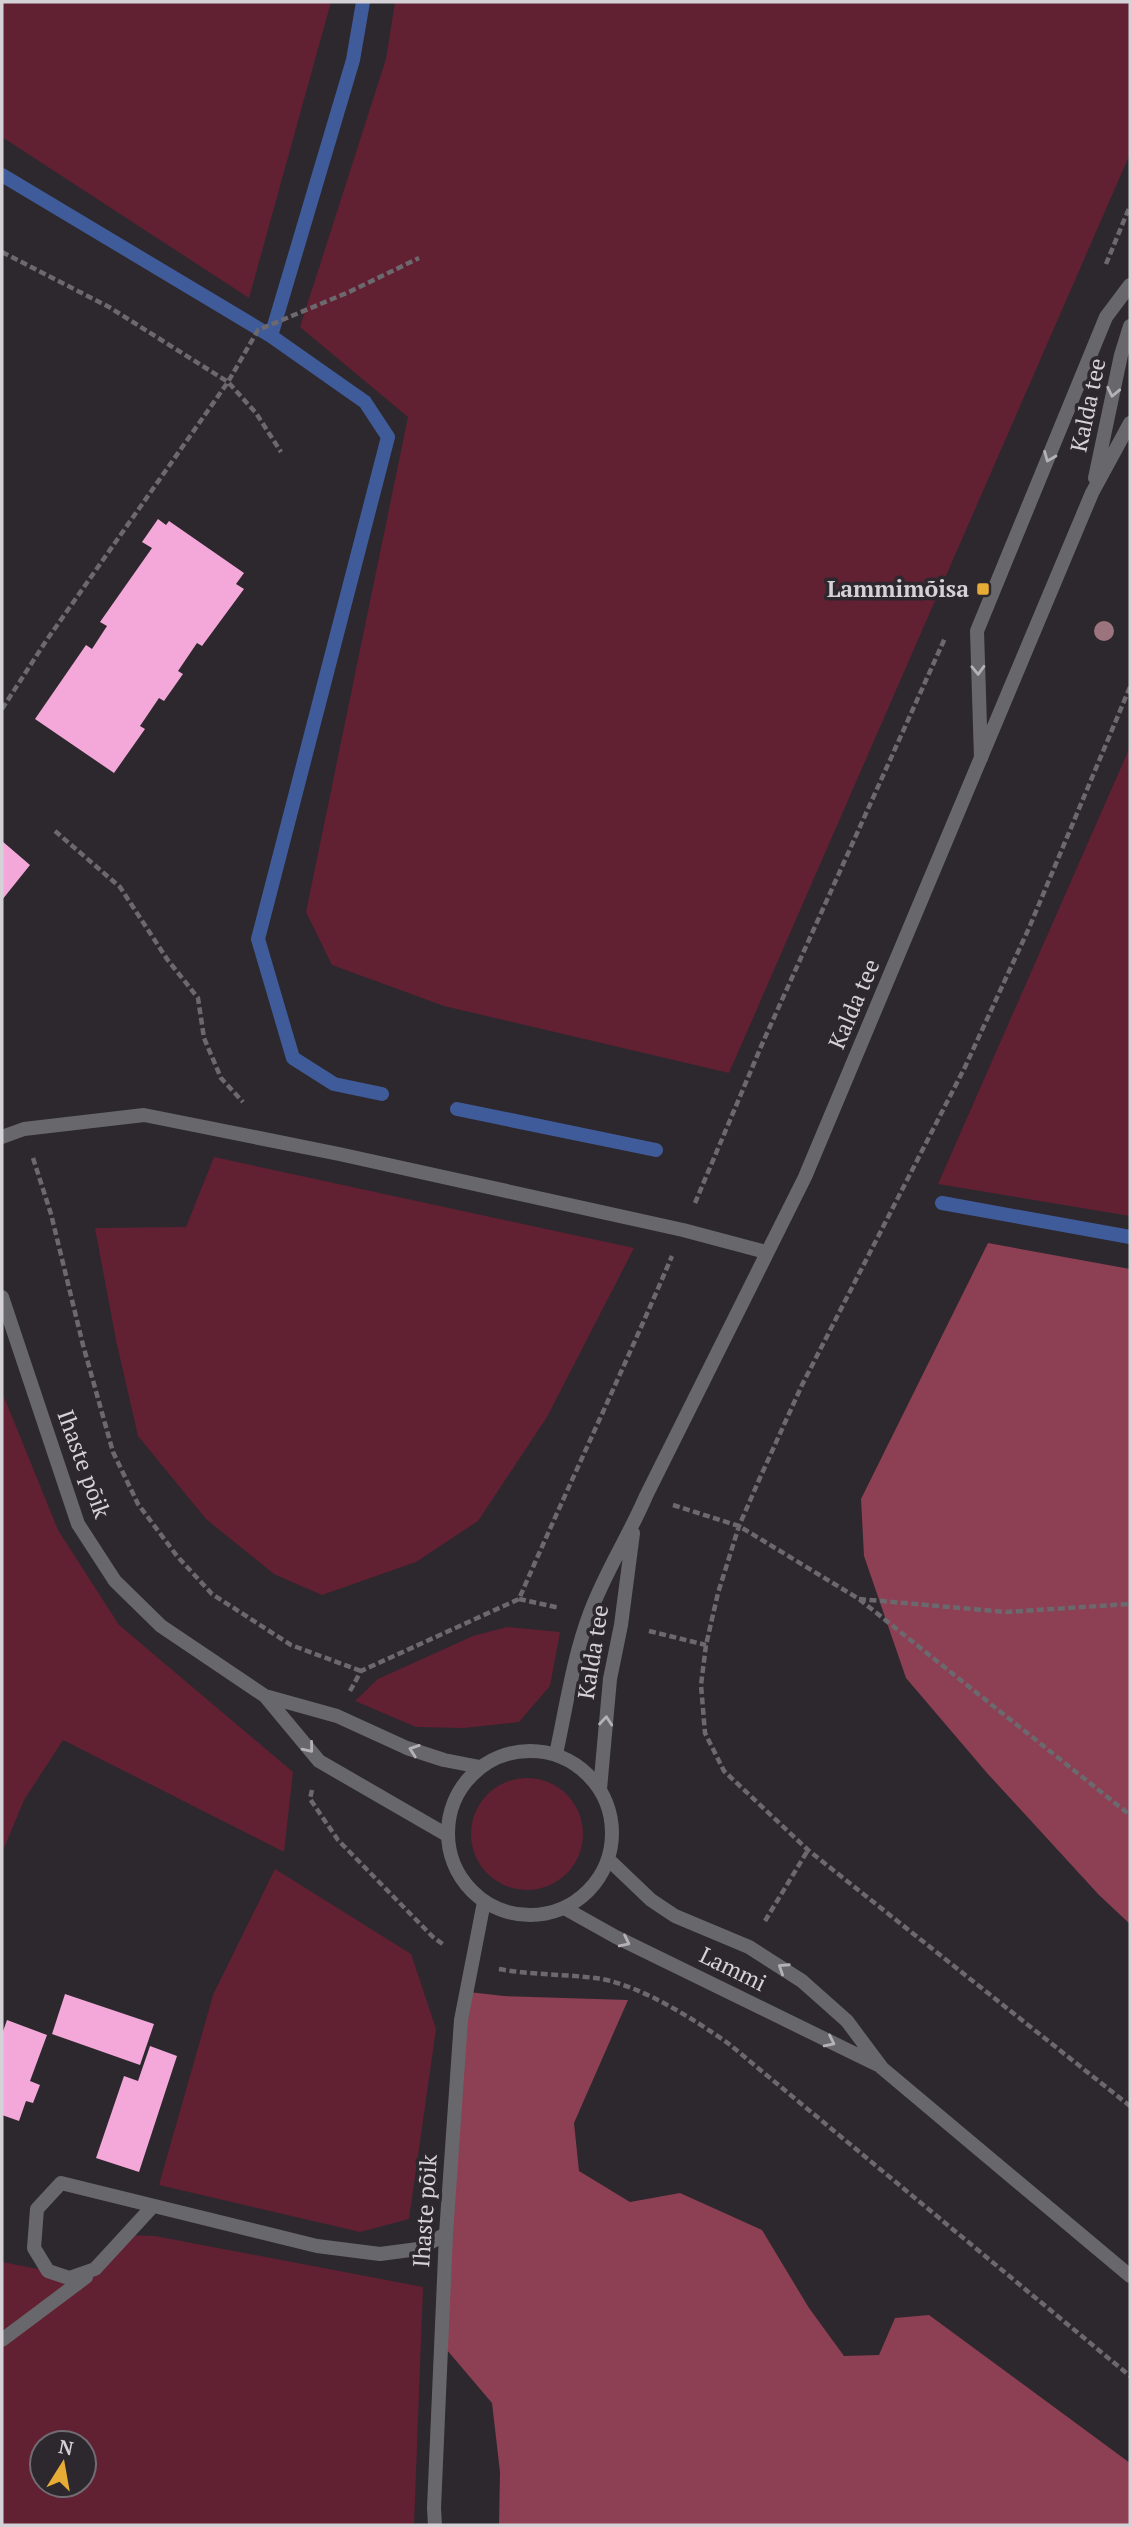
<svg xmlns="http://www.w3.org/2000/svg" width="1132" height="2527" viewBox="0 0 1132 2527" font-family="'PT Serif',serif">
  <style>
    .green { fill: #622033; fill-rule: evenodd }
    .forest { fill: #8d3f53 }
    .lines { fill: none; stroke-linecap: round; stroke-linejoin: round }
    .stream { stroke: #405b9a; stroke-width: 14 }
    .building { fill: #f3a8d9 }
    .path { stroke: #6c696e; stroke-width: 4.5; stroke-dasharray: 7 3.5; stroke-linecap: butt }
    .service { stroke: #68686c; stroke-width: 14 }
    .minor { stroke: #68686c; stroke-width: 14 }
    .tertiary { stroke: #68686c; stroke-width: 14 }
    .tree { fill: #9c747e }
    .oneway { stroke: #b4b2b7 }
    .poi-dot { fill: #e6ac36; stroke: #2c282e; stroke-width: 2.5 }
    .labels { text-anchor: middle; stroke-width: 7; stroke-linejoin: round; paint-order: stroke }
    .street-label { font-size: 23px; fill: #d5d2d7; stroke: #2c282e }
    .poi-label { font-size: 23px; font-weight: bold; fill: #d5d2d7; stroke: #2c282e; text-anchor: end }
  </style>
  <rect width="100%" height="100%" fill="#2c282e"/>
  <!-- green -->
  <path class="green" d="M2 2H331L249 298 2 137Z
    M395 2H1130V154L729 1073 444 1006 332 965 306 912 408 417 300 327 386 59Z
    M1130 747V1216L938 1184Z
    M214 1157 634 1248 547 1417 478 1521 416 1562 322 1595 274 1574 206 1519 138 1436 116 1340 95 1228 186 1227Z
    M2 1392 58 1530 119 1625 293 1772 284 1852 63 1740 24 1800 2 1853Z
    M507 1627 560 1632 550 1686 519 1722 464 1728 416 1727 355 1701 378 1679 473 1636Z
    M471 1834a56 56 0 1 1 112 0a56 56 0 1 1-112 0Z
    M275 1869 411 1954 436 2029 409 2219 360 2232 159 2185 213 1995Z
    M125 2235 155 2236 423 2287 414 2525H2V2262L48 2271 69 2278 95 2269ZM42 2443H84V2485H42Z"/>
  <!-- forest -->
  <path class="forest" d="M988 1243 1130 1269V1924L1099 1895 987 1773 906 1678 864 1556 861 1499Z
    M468 1992 504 1996 628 2000 574 2123 579 2171 630 2202 680 2193 762 2230 809 2308 844 2356 879 2355 895 2318 929 2315 1130 2463V2525H499L500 2472 492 2403 441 2343Z"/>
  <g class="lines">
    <!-- stream -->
    <path class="stream" d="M363 2 353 60 271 336 365 402 388 437 258 939 293 1058 334 1084 382 1094
      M2 175 271 336
      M457 1109 656 1150
      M942 1203 1130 1237"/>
  </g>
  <!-- building -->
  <path class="building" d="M158 519 166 525 169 521 244 573 236 584 244 589 202 646 197 643 178 671 183 674 164 701 159 698 140 726 145 729 114 773 35 719 86 645 92 649 107 626 100 622 152 548 142 542Z
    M2 841 30 865 2 900Z
    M65 1994 154 2024 140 2065 52 2034Z
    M7 2020 47 2035 30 2081 40 2085 33 2103 26 2101 19 2121 2 2115V2034Z
    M150 2046 177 2056 139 2172 96 2158 124 2076 138 2081Z"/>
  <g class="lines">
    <!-- path -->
    <path class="path" d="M2 252 109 307 228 382 256 413 281 452
      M1106 264 1130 206
      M1130 687 1029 928 965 1067 802 1385 759 1480 739 1526 718 1593 706 1645 701 1685 705 1733 724 1771 808 1850 1130 2106
      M2 709 46 641 228 382 258 330 349 292 419 258
      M55 831 120 887 167 959 198 998 204 1038 221 1078 243 1102
      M33 1158 51 1214 83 1345 113 1452 138 1504 177 1556 212 1594 291 1645 361 1671
      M695 1203 763 1042 945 638
      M673 1505 739 1526 859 1599 1130 1815
      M519 1599 560 1608
      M859 1599 1006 1612 1130 1604
      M649 1631 706 1645
      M350 1691 361 1671 519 1599C569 1484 623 1371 672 1256
      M312 1790 310 1799 338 1840 433 1937 444 1945
      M765 1921 808 1850
      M499 1969C531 1975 563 1974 595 1978 637 1983 694 2019 729 2044L1130 2376"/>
    <!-- service -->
    <path class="service" d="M981 758 977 631 1106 317 1130 285
      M2 1137 24 1129 144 1115 339 1154 683 1230 766 1252
      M153 2206 95 2269 69 2278 48 2271 34 2248 37 2209 61 2183 317 2246 380 2254 418 2249 446 2234
      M2 2340 86 2277"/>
    <!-- minor -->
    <path class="minor" d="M2 1297 78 1524 115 1581 161 1626 265 1696 319 1761 447 1835
      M265 1696 337 1716 407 1748 444 1760 480 1767
      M435 2525 434 2508 446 2234 461 2020 484 1902"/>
    <!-- tertiary -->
    <path class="tertiary" d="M1095 478 1121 355 1130 326
      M448 1833a82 82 0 1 1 164 0a82 82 0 1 1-164 0Z
      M556 1754C566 1708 573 1658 590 1613 605 1572 629 1536 646 1496L805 1177 1092 493 1130 423
      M600 1789 610 1679 621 1625 633 1533
      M608 1859 651 1900 675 1916 749 1947 802 1981 847 2021 882 2068 1130 2276
      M566 1909 616 1937 878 2065"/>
  </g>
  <!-- trees -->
  <circle class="tree" cx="1104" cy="631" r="10"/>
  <!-- one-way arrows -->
  <defs><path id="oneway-chevron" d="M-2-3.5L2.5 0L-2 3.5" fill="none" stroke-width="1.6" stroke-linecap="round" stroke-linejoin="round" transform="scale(1.75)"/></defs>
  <g class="oneway">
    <use href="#oneway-chevron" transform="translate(1113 392) rotate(102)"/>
    <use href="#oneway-chevron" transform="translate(1049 457) rotate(112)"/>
    <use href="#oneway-chevron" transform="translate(978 670) rotate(88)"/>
    <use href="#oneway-chevron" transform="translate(606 1721) rotate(-85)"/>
    <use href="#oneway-chevron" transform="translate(309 1748) rotate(51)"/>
    <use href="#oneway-chevron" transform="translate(414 1750) rotate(-161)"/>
    <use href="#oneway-chevron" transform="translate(625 1942) rotate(26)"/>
    <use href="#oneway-chevron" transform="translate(783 1968) rotate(-147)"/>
    <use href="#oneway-chevron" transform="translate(830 2042) rotate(26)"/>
  </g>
  <!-- markers -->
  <rect class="poi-dot" x="976" y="582" width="14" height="14" rx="3.5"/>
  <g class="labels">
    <!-- street labels -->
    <g class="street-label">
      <text transform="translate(1088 405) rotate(-78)" y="8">Kalda tee</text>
      <text transform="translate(854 1004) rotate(-67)" y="8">Kalda tee</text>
      <text transform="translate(84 1464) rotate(70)" y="8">Ihaste põik</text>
      <text transform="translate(593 1652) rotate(-81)" y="8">Kalda tee</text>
      <text transform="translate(733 1969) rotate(26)" y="8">Lammi</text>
      <text transform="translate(425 2211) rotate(-86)" y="8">Ihaste põik</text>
    </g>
    <!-- poi labels -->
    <g class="poi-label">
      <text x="969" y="597">Lammimõisa</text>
    </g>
  </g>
  <!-- border -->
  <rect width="1132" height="2527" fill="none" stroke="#d5d2d7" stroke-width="7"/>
  <!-- north arrow -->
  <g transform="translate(63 2464) rotate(11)"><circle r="33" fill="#2c282e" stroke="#706c72" stroke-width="2"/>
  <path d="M0-5L12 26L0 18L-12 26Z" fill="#e6ac36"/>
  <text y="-10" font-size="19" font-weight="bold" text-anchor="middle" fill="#d5d2d7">N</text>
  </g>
</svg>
